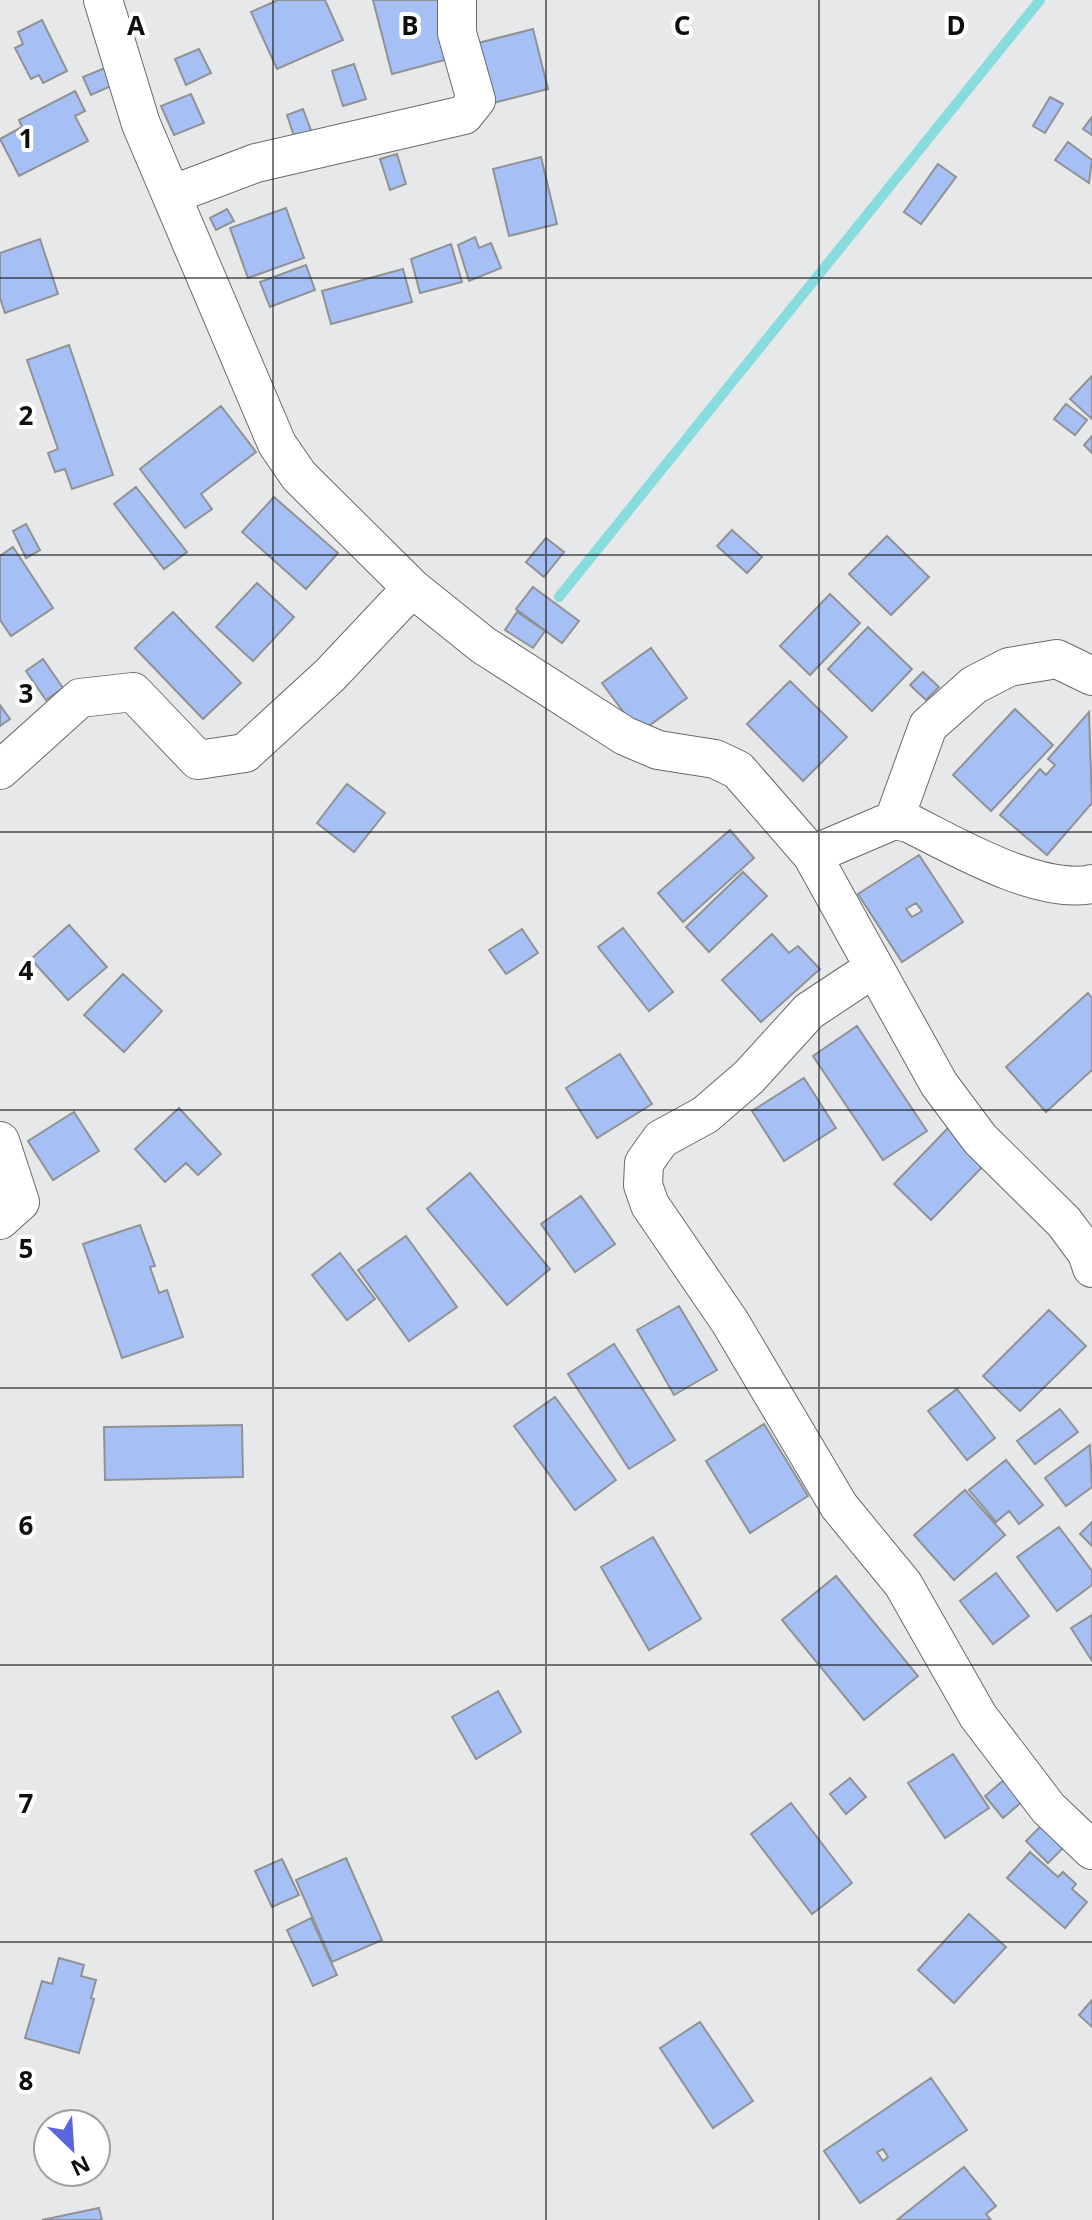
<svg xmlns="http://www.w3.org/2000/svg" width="1092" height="2220" font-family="'Noto Sans',sans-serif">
<rect width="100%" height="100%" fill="#e7e8ea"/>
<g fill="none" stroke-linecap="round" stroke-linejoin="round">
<path stroke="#89dcdd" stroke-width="10" d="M559,597l481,-597"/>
</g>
<path fill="#a6bff5" stroke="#919294" stroke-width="2" fill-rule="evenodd" d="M278,0h47l18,40 -66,29 -26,-57z
M373,0h67l16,57 -64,17z
M42,20l25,51 -24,12 -4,-8 -8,4 -16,-31 8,-4 -5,-12z
M533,29l15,60 -59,15 -15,-60z
M199,49l12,24 -25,12 -11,-26z
M354,64l12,35 -23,7 -11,-35z
M105,68l8,17 -22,10 -8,-18z
M75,91l10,20 -10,5 13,25 -69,35 -19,-37 22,-12 -3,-7z
M191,94l13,29 -30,12 -13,-29z
M1050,97l13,7 -18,29 -12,-7z
M303,109l9,24 -17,6 -8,-24z
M1092,117v18l-9,-6z
M1068,142l24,18 -3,23 -34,-23z
M397,154l9,30 -16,6 -10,-31z
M541,157l16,67 -48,12 -16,-67z
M938,164l18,13 -35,47 -17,-12z
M286,208l18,50 -56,20 -18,-50z
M227,209l7,12 -18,9 -6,-12z
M475,237l4,11 12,-5 10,25 -32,13 -11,-36z
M40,239l18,55 -53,19 -5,-15v-45z
M451,244l11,38 -42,11 -9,-34z
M306,265l9,25 -45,17 -10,-25z
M403,269l9,33 -81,22 -9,-33z
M69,345l44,130 -41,14 -7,-20 -10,3 -7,-19 10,-4 -31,-89z
M1092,376v43l-22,-20z
M1066,404l21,16 -12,15 -21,-16z
M221,406l35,46 -55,42 11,15 -27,19 -45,-59z
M1092,436v17l-8,-8z
M136,487l51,65 -23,17 -50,-65z
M274,497l64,56 -32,36 -64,-57z
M26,524l14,26 -14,8 -13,-27z
M732,530l30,27 -15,16 -30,-27z
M887,536l42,41 -38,38 -42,-41z
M546,538l18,14 -20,25 -18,-15z
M13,547l40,61 -42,28 -11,-16v-64z
M257,583l37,34 -41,44 -37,-34z
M533,587l46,34 -17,22 -46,-34z
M830,594l30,29 -50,52 -30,-29z
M173,612l68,71 -38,36 -68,-71z
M517,612l28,19 -12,17 -28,-18z
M868,627l44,42 -40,42 -44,-42z
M651,648l36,50 -48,35 -37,-50z
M43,659l20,29 -17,12 -20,-29z
M923,672l16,15 -13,13 -16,-15z
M790,681l57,56 -44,44 -56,-57z
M0,705l10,14 -10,7z
M1015,709l38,36 -62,66 -38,-36z
M1089,712l3,91 -45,52 -47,-40 40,-46 6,6 9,-10 -7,-6z
M347,784l38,29 -31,39 -37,-29z
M730,830l24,28 -71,64 -25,-29z
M919,855l44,67 -61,40 -44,-68zM916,903l6,8 -10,6 -6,-8z
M743,872l24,24 -58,56 -23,-25z
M69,925l38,42 -39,33 -37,-41z
M623,928l50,64 -24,19 -51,-64z
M522,929l16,24 -32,21 -17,-24z
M772,934l17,19 9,-7 22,23 -59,53 -39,-42z
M123,974l39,37 -38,41 -40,-37z
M1088,993l4,5v72l-46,42 -40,-45z
M857,1026l70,105 -44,29 -70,-104z
M620,1054l32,50 -55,34 -31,-50z
M804,1078l32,50 -52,33 -32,-50z
M179,1108l42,46 -23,21 -12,-12 -21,19 -30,-33z
M74,1112l25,39 -46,29 -25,-39z
M950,1126l38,35 -57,59 -37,-36z
M470,1173l80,96 -43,36 -80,-96z
M581,1196l34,48 -40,28 -34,-48z
M140,1225l15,41 -5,1 9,26 8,-3 16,47 -61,21 -39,-114z
M406,1236l51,71 -48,34 -51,-71z
M340,1253l35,46 -28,21 -35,-45z
M679,1306l38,64 -43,25 -37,-65z
M1049,1310l37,36 -66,65 -37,-35z
M614,1344l61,96 -46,29 -61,-95z
M957,1389l38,49 -28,22 -39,-49z
M555,1397l61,83 -41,30 -61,-84z
M1060,1409l18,23 -43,32 -18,-23z
M764,1424l44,72 -58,37 -44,-72z
M242,1425l1,52 -138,3 -1,-53z
M1090,1445l2,42 -26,19 -21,-28z
M1006,1460l37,45 -24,19 -10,-13 -13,11 -27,-32z
M965,1490l40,45 -51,45 -40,-45z
M1092,1522v24l-12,-12z
M1059,1527l33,44v14l-35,26 -40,-54z
M653,1537l48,82 -52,31 -48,-83z
M996,1573l33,43 -36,28 -33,-43z
M836,1576l82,100 -54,44 -82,-100z
M1092,1615v46l-21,-33z
M498,1691l23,41 -45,27 -24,-42z
M953,1754l36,54 -44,30 -37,-55z
M850,1778l16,19 -20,17 -16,-20z
M1006,1778l18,22 -21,18 -18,-22z
M791,1803l61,80 -40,31 -61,-80z
M1043,1824l22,22 -17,17 -22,-22z
M1030,1852l28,25 5,-5 13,12 -4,5 15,13 -22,26 -58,-50z
M346,1858l36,82 -50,22 -36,-82z
M282,1859l17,36 -27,12 -17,-36z
M969,1914l37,33 -52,56 -36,-33z
M311,1918l26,57 -24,11 -26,-56z
M59,1958l25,7 -3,11 15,4 -5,18 3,1 -15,54 -54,-15 17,-57 10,3z
M1092,2000v27l-13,-12z
M700,2022l53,79 -40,27 -53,-80z
M931,2078l36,52 -107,73 -36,-52zM883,2149l5,8 -5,4 -6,-9z
M964,2167l32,39 -10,8 5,6h-94z
M99,2208l3,12h-60z"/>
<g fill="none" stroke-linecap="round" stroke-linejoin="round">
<g stroke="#696a6c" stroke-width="40">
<path id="minor" d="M103,0l38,124 136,320 22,32 113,112 71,57 142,91 33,14 57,9 23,11 74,85 127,229 41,55 84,83 23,31 5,15
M171,195l85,-32 208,-48 12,-15 -19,-67v-33
M0,770l80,-72 53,-6 65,68 47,-7 85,-78 82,-87
M894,820l34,-94 46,-41 35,-18 48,-8 35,17
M812,855l82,-35 15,3c48,24 130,72 183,61
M874,968l-65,43 -60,66 -44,38 -44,24 -17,24 -1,22 7,20 80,117 109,184 64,78 75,132 70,92 44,42
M0,1141l20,61 -20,18"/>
</g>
<use href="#minor" stroke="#fff" stroke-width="38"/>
</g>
<path fill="none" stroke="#0f0f10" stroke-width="2" stroke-opacity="0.55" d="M273,0v2220M546,0v2220M819,0v2220M0,278h1092M0,555h1092M0,832h1092M0,1110h1092M0,1388h1092M0,1665h1092M0,1942h1092"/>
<g font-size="26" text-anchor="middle" font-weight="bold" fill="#0f0f10" stroke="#fff" stroke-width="8" stroke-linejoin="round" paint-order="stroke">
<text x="136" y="35">A</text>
<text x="410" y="35">B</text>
<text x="682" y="35">C</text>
<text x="956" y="35">D</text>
<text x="26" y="148">1</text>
<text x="26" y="425">2</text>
<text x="26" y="703">3</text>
<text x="26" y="980">4</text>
<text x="26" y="1258">5</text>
<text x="26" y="1535">6</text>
<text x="26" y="1813">7</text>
<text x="26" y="2090">8</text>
</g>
<g transform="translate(72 2148) rotate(155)"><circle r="38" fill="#ffffff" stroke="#9f9f9f" stroke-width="2"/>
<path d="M0-6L14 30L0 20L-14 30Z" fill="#5b66dd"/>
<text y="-12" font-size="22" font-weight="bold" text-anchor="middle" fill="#0f0f10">N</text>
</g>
</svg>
